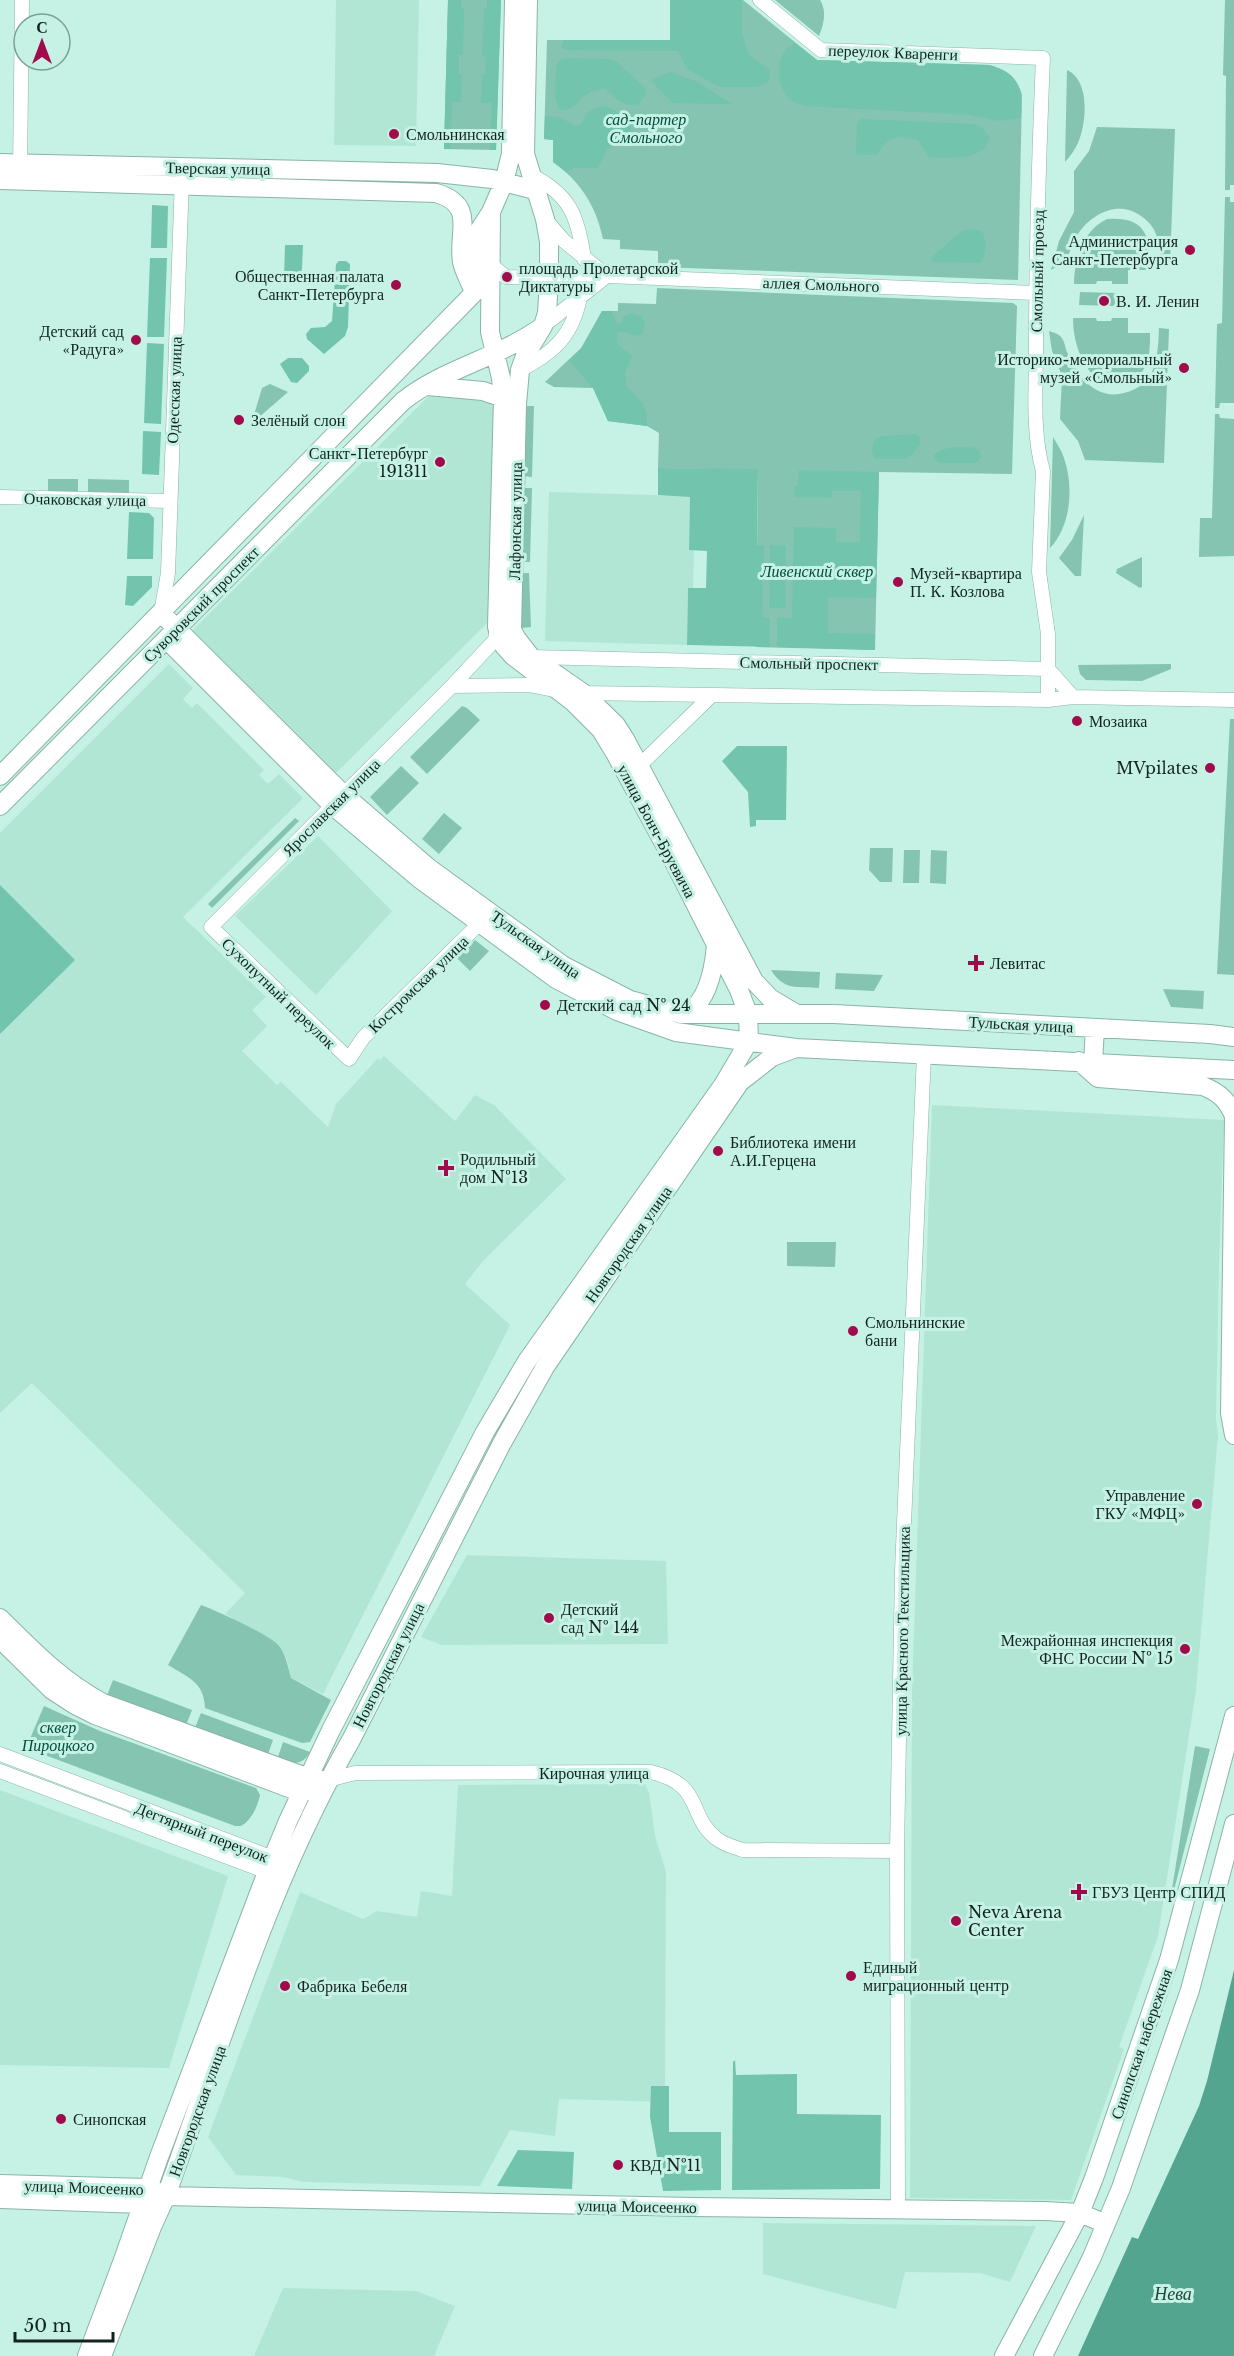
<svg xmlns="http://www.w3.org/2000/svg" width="1234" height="2356" font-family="'Libre Baskerville',serif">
<rect width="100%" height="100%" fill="#c5f2e4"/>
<path fill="#b1e6d5" d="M336,0h83l-3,146 -82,-1z
M435,393l47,6 8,4 5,8 -6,210 -154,153 -144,-142 238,-236z
M549,492l141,4 -1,53 5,1 -1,38h-5l-1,57 -142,-4z
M169,664l24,24 -10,11 9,9 5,-5 67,67 -5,5 9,9 11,-10 24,24 -120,119 83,80 -14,13 15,16 -25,25 35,34 4,-3 47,45 8,-23 42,-46 2,2 4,-4 71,65 20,-26 19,10 72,74 -83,82 -18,23 45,41 -187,369 -32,-16 -4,-18 -8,-15 -54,-31 20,-21 -213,-210 -32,30v-580z
M318,836l74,75 -76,84 -81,-79z
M932,1105l292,15 -5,144 -3,156 2,15 -22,255 -38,246 -39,111 5,2 -53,151 -161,-2 2,-507z
M467,1555l199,6 2,83 -226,1 -21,-8z
M645,1784l4,9 6,43 11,36 -1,230 -106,-3 -4,37 -45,-6 -30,56 -177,-4 -20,-5 -47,-2 -28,-38 92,-245 63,27 14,-8 40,6 4,-26 31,5 6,-111z
M0,1790l228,86 -59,192 -169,-3z
M763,2223l273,3 -26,56 -30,-9 -75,-1 -9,37 -133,-35z
M283,2288l133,3 39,15 -21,50h-180z"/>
<path fill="#84c4b1" d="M448,0h53l-5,150 -52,-1z
M670,0h73l74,60 172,5c16,4 29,13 33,30l-4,185 -360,-13v-16l-38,-2v-9l-17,-1c-7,-33 -22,-57 -50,-77v-22l-9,-1 3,-99h123z
M775,0h45c7,11 4,24 -1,36z
M1225,0h9v185h-4v5h-5l1,-114 -3,-1z
M1067,70c23,10 20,52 11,73 -3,7 -8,13 -13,19z
M1097,127l78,2 -5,137 -10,-1c0,-20 -1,-37 -19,-49 -22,-16 -49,-3 -63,18 -6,9 -8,22 -15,29 -4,3 -9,5 -12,7l8,-29 15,-29v-41l15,-20z
M1225,197h5v5h4v201h-14l-1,5h-4l2,-84 5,-1z
M1107,219c39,-3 43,17 44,51h-23v14h-16v-3h-15l-1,3h-22c0,-24 9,-54 33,-65z
M657,288l356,15 4,3 -5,168 -133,-2 -4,178 -119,-3 2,-177 -100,-2 1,-35 -12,-7 -39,-5 -15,-33 -39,-1 -9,-5 36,-34 21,-37h16v-8l38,1z
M1080,292l36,1v13l-37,-1z
M1073,318h23l1,3h14l1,-3h16v15h22c0,20 0,37 -19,49 -10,2 -25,4 -33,-3 -18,-14 -25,-40 -25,-61z
M1159,328l10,1 -5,134 -79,-3 -7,-19 -18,-22 2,-43 -10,-25 -3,-20c3,1 10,3 12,6 4,4 4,12 7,17 13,29 34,51 67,35 23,-11 23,-39 24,-61z
M270,384l18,8 -31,27 -3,-4 8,-27z
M525,406h9l-2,71 -9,-1z
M1215,414h4l1,4 14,1v137l-35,1 1,-39h12z
M1053,437c4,7 9,14 11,21 10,29 7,68 -14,90z
M48,479h30v14h-30z
M88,479l41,1v13h-41z
M522,488h10l-2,74h-10z
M1084,515l-3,61h-6l-16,-18 13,-18z
M1142,557v30l-2,1 -24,-15 1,-4z
M520,573h9l2,54 -10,1 -2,-15z
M1171,664v5l-29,12 -56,-1 -6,-6 -2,-9z
M462,706l5,2 13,12 -53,54 -17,-17z
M1230,719h4v256l-17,-1z
M401,766l18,17 -32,32 -17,-18z
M444,813l18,15 -23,26 -17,-15z
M295,818l4,3 -87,87 -4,-4z
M870,848h23l-1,34h-12l-11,-12z
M904,850h16l-1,33h-16z
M931,850l16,1 -1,33 -16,-1z
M475,940l14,11 -19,20 -13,-13z
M771,970l49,2 -1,16c-22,-2 -35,3 -48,-18z
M836,973l47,2 -9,16 -39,-2z
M1163,989l41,2 -1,18 -32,-2z
M787,1242h49l-1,25 -48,-1z
M201,1605c16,6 70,30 79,42 6,9 8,20 11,31l40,22 -21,42 -8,1 -97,-35c-1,-26 -16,-30 -37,-43z
M113,1680l79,30 -7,18 -79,-30z
M44,1706l56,25 156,57 4,7c-2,11 -9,26 -19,31h-6l-209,-78z
M201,1713l72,27 -6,17 -73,-27z
M283,1742l27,10c-8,15 -18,11 -33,8z
M1195,1746l15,3 -36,141 -2,-1z"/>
<path fill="#72c4ad" d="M448,0h13v8h3l-1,47h-4v19h3l-1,28h-9l-2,47h-6z
M487,0h14l-5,150h-6l2,-47h-11l1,-28 3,-1 1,-18 -4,-1 2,-46 3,-1z
M670,0h72v34l7,21 21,15 -1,11 -11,6h-39l-32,-18 -9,-18 -112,-1 -5,-3 3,-7h106z
M795,43l22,17 172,5c31,8 33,23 32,53l-23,3 -27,-6 -166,-9c-6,-2 -13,-4 -17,-9 -14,-15 -12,-46 7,-54z
M563,58l47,1 6,2 30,28v5l-8,11c-16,2 -21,-7 -33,-16 -27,0 -24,22 -45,21 -8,-13 -4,-33 -3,-47z
M670,72l28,10 34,22 -59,-1 -21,-21 1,-3z
M604,106c15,6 32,14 26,34l-23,9 -9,19h-25l-7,4 -13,-10v-22l-9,-1 1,-23 14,1 17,9 6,-3c4,-11 10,-15 22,-17z
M861,119l111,5 10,3 8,11c-7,24 -40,19 -60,20l-12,-18c-23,-5 -28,-5 -42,15h-17l-3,-2 1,-31z
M152,205l16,1 -1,42h-16z
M972,229l10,2c5,9 4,24 -1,32l-48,-1 -2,-2 3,-5 28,-24z
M285,245h18l-1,24 -4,10h-14z
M150,258h17l-3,79h-17z
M339,261h7l4,3 -2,63 -3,9 -21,18 -17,-15 -1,-5 5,-6 14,-1 7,-6 4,-57z
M602,311h9l6,13 4,-1 3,-7 7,-3 11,3 3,10 -3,8 -6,2 -17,-5c-8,16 5,16 13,25l-7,17 2,14 16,17 4,11v11l-39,-5 -15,-33 -24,-27 13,-13z
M147,343l17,1 -3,80 -17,-1z
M288,358h14l7,8v5l-12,12 -6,-1 -11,-18z
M143,431l18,1 -2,43 -17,-1z
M916,434l4,3v8l-13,14h-31c-6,-7 -4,-13 -1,-20l7,-3z
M954,447h18l7,3 2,8 -6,5h-36l-5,-5v-3l7,-5z
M658,468l100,1 -1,76h7l-2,72 8,1v29l-83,-2 1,-57h18l1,-37 -18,-1 1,-53 -32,-2z
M799,470l80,2 -3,126 -48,-1v36l47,1v16l-98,-3v-29h15l2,-91 42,1v14h24l1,-51h-29v7l-38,-1 1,-11 3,-1z
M129,512l20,1 5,5 -1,41h-26z
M770,545l16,1 -1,62h-16z
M127,576h25v11l-19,19 -8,-1z
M737,746h50l-1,74h-30v6l-6,1 -2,-35 -26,-31z
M0,885l75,75 -75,74z
M735,2060l1,15 61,-1v40l84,1 -1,74 -148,1 1,-128z
M651,2086h18v46h52v58l-58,1 -13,-74z
M518,2150l56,2 -2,37 -75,-3z"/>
<path fill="#54a590" d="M1234,1970v386h-156l54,-119 6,2 61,-133 8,-25z"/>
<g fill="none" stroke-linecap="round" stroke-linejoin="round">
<g stroke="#8ab4a7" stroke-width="15">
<path id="street" d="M760,0l61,50 222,8c-4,96 -7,193 -7,289 0,40 -4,85 7,124l-4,101 9,62v66
M20,172l2,-172
M529,174c41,20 49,42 55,85
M545,219l19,22 43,35
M490,264l16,13 84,3 17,-4 428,17
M543,326l60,-47
M520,370c34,-17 53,-35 60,-73
M0,497l170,4
M161,613l7,-40 14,-395
M497,627l-2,13 -43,46 77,-1 25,5
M531,657l517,12 25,28
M452,686l-241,241 138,132 14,-21 123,-121
M580,693l468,7 25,-3 161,3
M640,765l72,-70
M0,1754l273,104 6,7
M0,1771l267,101 7,-1
M328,1780l27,-7 296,-1c54,13 35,43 66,67 8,6 17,8 26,11l154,1
M898,2209l-1,-358 5,-280 22,-517"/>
</g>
<g stroke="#8ab4a7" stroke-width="20">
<path id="secondary" d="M528,0l-3,154 20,65 4,23v38l-2,33 -4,13 -18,30 -5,14 -3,34 -5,226 5,9 14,18 52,36 33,32 9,14 129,242 16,17 25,15
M0,163l437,10 55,6 43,11
M0,180l436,13c41,12 21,39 26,69 2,10 9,21 12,31
M491,212l-1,120 11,46 2,20 -6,229 7,19 9,10 59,45 29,29 14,23 58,107 66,130 9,24 1,27
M474,283l2,-39 4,-15 11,-17 13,-30 7,-28 3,-154
M428,386l55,5 20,7
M161,613l182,181 86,74 135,98 66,34 51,14h153l376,20 24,3
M166,639l166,166 89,75 135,99 61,32 59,21 120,16 438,22
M0,776l474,-483
M0,806l403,-405c40,-32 92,-42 136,-72
M687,1013c21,-12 27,-45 29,-68
M1079,1061l19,17 105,8c17,7 24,14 31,30
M1093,1062l2,-34
M1234,1115l-4,298 4,22
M0,1618c32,32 62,63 103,85l206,75 10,1
M0,1639l52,51 23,15 20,10 207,78 10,-6
M0,2184l148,4 8,3
M0,2199l142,5 24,-8 527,11 352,4 35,2 26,11
M87,2356l36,-96 36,-103 108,-285 21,-51 43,-91 154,-298 42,-71 196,-276 26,-44
M102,2356l50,-129 14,-31c56,-154 103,-314 185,-456l151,-297 43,-76 195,-285 32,-25 24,-9
M1004,2356l76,-143 14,-35 75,-218 65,-244
M1043,2356l49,-99 29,-69 69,-198 44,-166"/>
</g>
<use href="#street" stroke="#fff" stroke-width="14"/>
<use href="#secondary" stroke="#fff" stroke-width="18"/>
</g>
<g fill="#a20b4b" stroke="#c5f2e4" stroke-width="2">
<circle cx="394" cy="134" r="6"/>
<circle cx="1190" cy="250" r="6"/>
<circle cx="507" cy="277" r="6"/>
<circle cx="396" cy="285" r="6"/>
<circle cx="1104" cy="301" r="6"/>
<circle cx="136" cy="340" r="6"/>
<circle cx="1184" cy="368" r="6"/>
<circle cx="239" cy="420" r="6"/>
<circle cx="440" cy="462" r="6"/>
<circle cx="898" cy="582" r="6"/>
<circle cx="1077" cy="721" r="6"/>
<circle cx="1210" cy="768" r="6"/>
<path d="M973 954h6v6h6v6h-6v6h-6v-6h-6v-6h6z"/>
<circle cx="545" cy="1005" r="6"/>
<circle cx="718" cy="1151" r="6"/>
<path d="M443 1159h6v6h6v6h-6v6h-6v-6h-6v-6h6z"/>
<circle cx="853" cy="1331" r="6"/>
<circle cx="1197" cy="1504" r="6"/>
<circle cx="549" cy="1618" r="6"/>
<circle cx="1185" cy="1649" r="6"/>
<path d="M1076 1883h6v6h6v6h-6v6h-6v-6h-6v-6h6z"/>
<circle cx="956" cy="1921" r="6"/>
<circle cx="851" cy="1976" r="6"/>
<circle cx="285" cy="1986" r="6"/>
<circle cx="61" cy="2119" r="6"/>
<circle cx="618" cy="2165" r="6"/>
</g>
<g text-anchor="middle" stroke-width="6" stroke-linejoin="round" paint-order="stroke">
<g font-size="16" fill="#13241f" stroke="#c5f2e4">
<text transform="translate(893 52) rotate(2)" y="6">переулок Кваренги</text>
<text transform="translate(218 168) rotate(1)" y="6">Тверская улица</text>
<text transform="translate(1037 271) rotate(-89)" y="6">Смольный проезд</text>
<text transform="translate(821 284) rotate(2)" y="6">аллея Смольного</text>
<text transform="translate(174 390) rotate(-88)" y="6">Одесская улица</text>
<text transform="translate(85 499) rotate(1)" y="6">Очаковская улица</text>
<text transform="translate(515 521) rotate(-89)" y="6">Лафонская улица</text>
<text transform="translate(201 604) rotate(-45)" y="6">Суворовский проспект</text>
<text transform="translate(809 663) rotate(1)" y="6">Смольный проспект</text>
<text transform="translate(331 807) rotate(-45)" y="6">Ярославская улица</text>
<text transform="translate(657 831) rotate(62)" y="6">улица Бонч-Бруевича</text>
<text transform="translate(536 944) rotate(35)" y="6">Тульская улица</text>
<text transform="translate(418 984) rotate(-44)" y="6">Костромская улица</text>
<text transform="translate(279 993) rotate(44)" y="6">Сухопутный переулок</text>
<text transform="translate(1021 1024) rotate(3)" y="6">Тульская улица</text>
<text transform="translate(628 1244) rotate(-55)" y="6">Новгородская улица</text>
<text transform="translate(902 1631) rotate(-89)" y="6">улица Красного Текстильщика</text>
<text transform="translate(388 1665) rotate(-63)" y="6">Новгородская улица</text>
<text x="594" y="1779">Кирочная улица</text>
<text transform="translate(202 1832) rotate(21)" y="6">Дегтярный переулок</text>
<text transform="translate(1141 2044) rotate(-71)" y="6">Синопская набережная</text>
<text transform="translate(197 2111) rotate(-70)" y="6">Новгородская улица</text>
<text transform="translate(84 2187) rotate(2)" y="6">улица Моисеенко</text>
<text transform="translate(637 2206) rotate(1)" y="6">улица Моисеенко</text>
</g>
<g font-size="16" font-style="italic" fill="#014c3d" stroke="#c5f2e4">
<text x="646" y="125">сад-партер<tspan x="646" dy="18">Смольного</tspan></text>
<text x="817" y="577">Ливенский сквер</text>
<text x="58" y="1733">сквер<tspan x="58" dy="18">Пироцкого</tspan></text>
</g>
<g font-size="16" fill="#13241f" stroke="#c5f2e4" text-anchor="start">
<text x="406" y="140">Смольнинская</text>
<text x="1178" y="247" text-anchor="end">Администрация<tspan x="1178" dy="18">Санкт-Петербурга</tspan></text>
<text x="519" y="274">площадь Пролетарской<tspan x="519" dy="18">Диктатуры</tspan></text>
<text x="384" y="282" text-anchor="end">Общественная палата<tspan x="384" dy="18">Санкт-Петербурга</tspan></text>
<text x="1116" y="307">В. И. Ленин</text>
<text x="124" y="337" text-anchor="end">Детский сад<tspan x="124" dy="18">«Радуга»</tspan></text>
<text x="1172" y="365" text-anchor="end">Историко-мемориальный<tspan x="1172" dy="18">музей «Смольный»</tspan></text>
<text x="251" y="426">Зелёный слон</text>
<text x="428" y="459" text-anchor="end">Санкт-Петербург<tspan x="428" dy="18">191311</tspan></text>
<text x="910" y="579">Музей-квартира<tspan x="910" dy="18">П. К. Козлова</tspan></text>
<text x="1089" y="727">Мозаика</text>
<text x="1198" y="774" text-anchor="end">MVpilates</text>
<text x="990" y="969">Левитас</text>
<text x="557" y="1011">Детский сад № 24</text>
<text x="730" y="1148">Библиотека имени<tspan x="730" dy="18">А.И.Герцена</tspan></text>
<text x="460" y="1165">Родильный<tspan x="460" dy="18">дом №13</tspan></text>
<text x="865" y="1328">Смольнинские<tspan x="865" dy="18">бани</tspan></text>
<text x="1185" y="1501" text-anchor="end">Управление<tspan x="1185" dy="18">ГКУ «МФЦ»</tspan></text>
<text x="561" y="1615">Детский<tspan x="561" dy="18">сад № 144</tspan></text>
<text x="1173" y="1646" text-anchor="end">Межрайонная инспекция<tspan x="1173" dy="18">ФНС России № 15</tspan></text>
<text x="1092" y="1898">ГБУЗ Центр СПИД</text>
<text x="968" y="1918">Neva Arena<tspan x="968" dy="18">Center</tspan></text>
<text x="863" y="1973">Единый<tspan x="863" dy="18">миграционный центр</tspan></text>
<text x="297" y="1992">Фабрика Бебеля</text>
<text x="73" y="2125">Синопская</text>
<text x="630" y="2171">КВД №11</text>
</g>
<g font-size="18" font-style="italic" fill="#20453b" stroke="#c5f2e4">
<text x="1173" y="2300">Нева</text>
</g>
</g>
<g transform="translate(42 42)"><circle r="28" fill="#c5f2e4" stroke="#7ea095" stroke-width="1.5"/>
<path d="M0-4.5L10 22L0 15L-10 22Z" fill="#a20b4b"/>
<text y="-9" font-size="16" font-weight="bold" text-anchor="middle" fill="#13241f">С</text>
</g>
<path d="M15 2332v9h98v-9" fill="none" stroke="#13241f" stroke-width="3"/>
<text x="24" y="2332" font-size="18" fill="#13241f" stroke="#c5f2e4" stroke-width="4.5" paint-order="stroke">50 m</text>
</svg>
